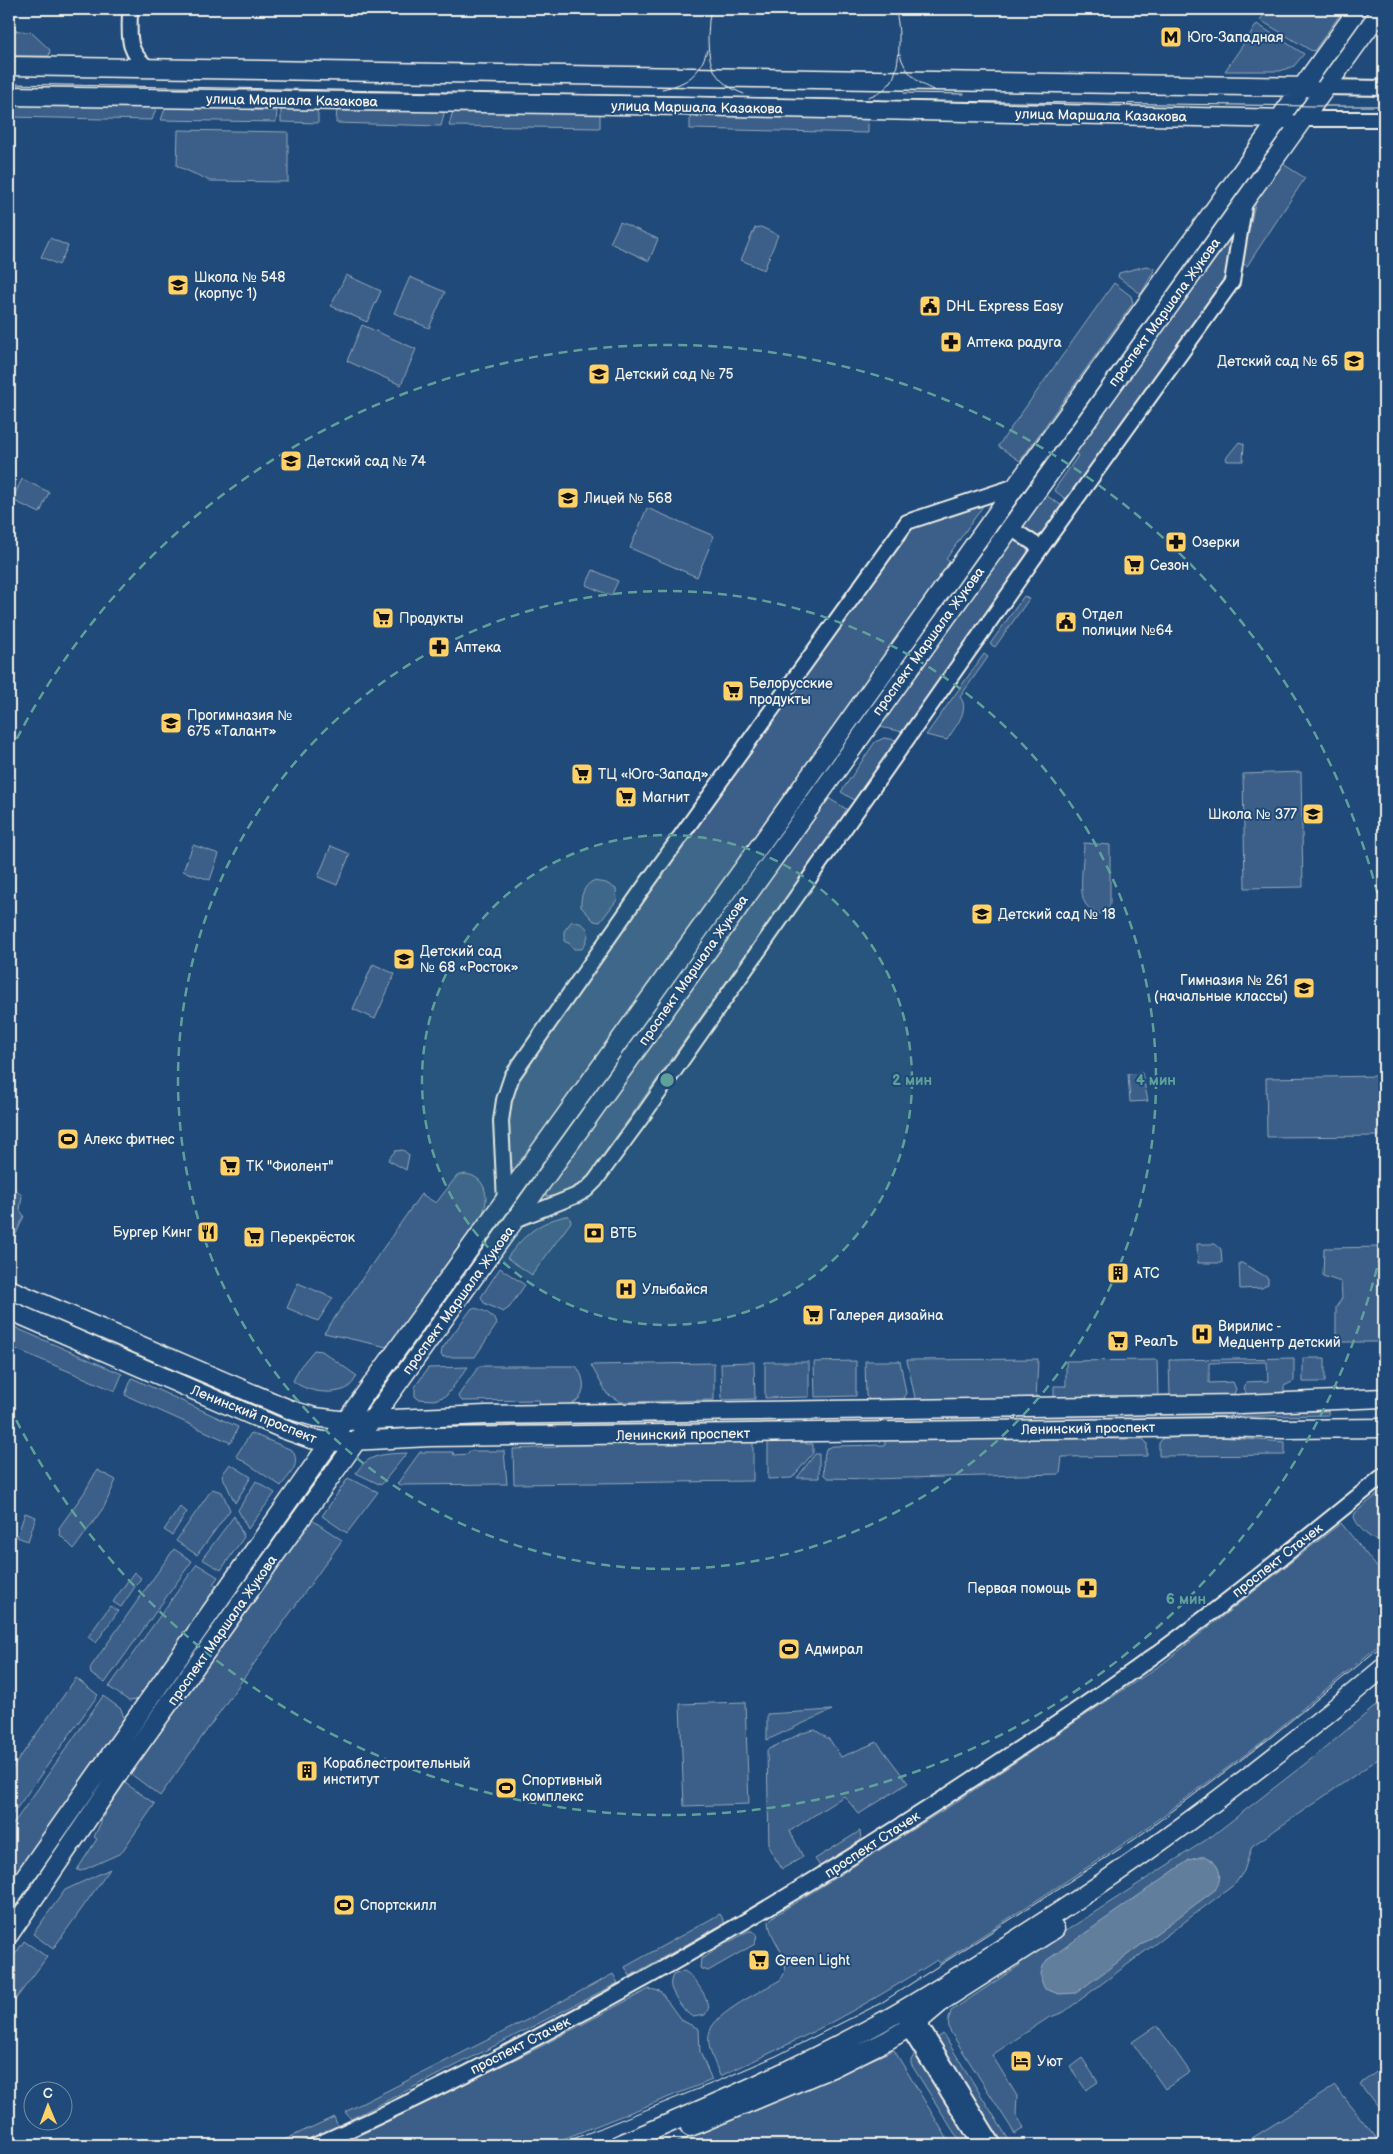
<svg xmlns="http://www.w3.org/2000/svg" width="1393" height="2154" font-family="'Balsamiq Sans',sans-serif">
<rect width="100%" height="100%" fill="#1f4a7a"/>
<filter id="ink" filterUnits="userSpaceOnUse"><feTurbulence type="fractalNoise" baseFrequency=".02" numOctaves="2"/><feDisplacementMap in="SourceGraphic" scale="10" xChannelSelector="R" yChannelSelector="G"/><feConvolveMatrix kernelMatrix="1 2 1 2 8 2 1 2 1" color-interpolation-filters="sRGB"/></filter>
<g filter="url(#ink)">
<path fill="#3a5f88" stroke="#97a8b8" d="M1268,9h76l-30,42 -4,-1 -50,-30z
M1257,24l47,30 -10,12 -14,5h-55z
M9,30l22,2 19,18 -1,6h-40z
M9,101l143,3 4,5 -4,11 -143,-3z
M170,104l81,2v4l26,1 -1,11 -115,-2 4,-11z
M281,107l34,1 3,6v9l-37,-1z
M337,107l105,2 2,5 -3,12 -105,-3z
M455,110l145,2v16l-151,-2 3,-12z
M690,114l175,3 3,6v10l-178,-4z
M178,130l110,2v50l-78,-1 -33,-15z
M1283,164l22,14 -58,88 -5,-3 12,-55 3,-9z
M620,222l38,17 -9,22 -39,-18z
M761,227l17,8 -14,35 -23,-10 14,-32z
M50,238l18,8 -9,19 -18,-8z
M1229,241h3l-5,33 -159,227 -14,-11 24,-34 -4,-4z
M1146,266l8,2v3l-13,23 -23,-17 1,-4z
M346,275l35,16 -14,31 -36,-16z
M410,277l35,15 -16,36 -35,-15z
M1114,283l17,13 2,7 -113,158 -22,-15z
M362,325l54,24 -15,36 -54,-24z
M1239,442l5,2 -1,17h-16l-1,-3z
M22,479l27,13 -9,21 -28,-13z
M1044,494l20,13 -22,30h-10l-9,-9 -1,-5z
M978,502l5,4 -37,53 4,3 -377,530 -54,73 -4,3 -5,-1 -2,-3 2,-61 7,-26 390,-544 8,-7z
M647,508l67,28 -17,41 -67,-29z
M1014,541l11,4 4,10 -126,177 -23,-5 131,-184z
M593,570l25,11 -7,15 -25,-11z
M1024,596l5,3 -34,48 -5,-3z
M984,654l4,3 -28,40c11,13 -6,31 -13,43l-21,-5z
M884,738l13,2 -41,61 -15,-9 34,-50z
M1301,772l2,115 -58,1 -2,-114z
M828,798l20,12 -259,365c-10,9 -29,27 -43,21v-3z
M1084,843l26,2v59l-3,8 -6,2c-6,-2 -13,-5 -16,-11 -7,-11 -1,-46 -1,-60z
M193,845l26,9 -9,26 -27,-9z
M331,846l19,8 -13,31 -19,-8z
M593,881l13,2 10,6 1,11 -17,22 -6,-1 -13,-14c-1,-10 3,-22 12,-26z
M572,921c18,3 20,13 10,28h-8l-4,-5 -6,-3v-10z
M373,964l22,10 -20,45 -22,-10z
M1142,1073l6,28 -18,1 -2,-28z
M1379,1076l1,60 -113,1 -1,-59z
M403,1150l6,5 -3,15 -18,-10 7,-9z
M465,1174c20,2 25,22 18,39l-96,134 -63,-14 97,-139 15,9 21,-27z
M9,1187l10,5 3,4 -2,14 4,6 -15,34z
M566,1216h3l2,6 -39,53 -25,-17c16,-22 31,-36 59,-42z
M1197,1244h18l6,5 1,14h-24z
M1384,1247v95h-48v-35l6,-9 -1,-16 -18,-6 1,-28z
M1239,1263h3l26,15v6l-6,4 -22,1z
M500,1268l25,17 -16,23 -6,4 -19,-9 -3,-6z
M298,1283l35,15 -15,23 -31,-13z
M472,1308c9,0 24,8 25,16l-22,33h-32l-2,-2 1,-6z
M9,1325l113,49 -7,17 -106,-45z
M314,1350l8,1 35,25c-3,5 -7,12 -14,14 -15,5 -38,1 -50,-9l7,-14z
M1294,1358v23l-10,5v6l-36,4 -4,-7 2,-7 22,-1 -1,-19 -58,1v20l24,-1 3,7 -3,7 -59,3 -4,-3 -1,-36z
M1303,1358h22v24h-22z
M1038,1359l-2,41 -118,1 -3,-3 -8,-38z
M1157,1360l1,36 -4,4h-100v-14h12v-25z
M856,1361v35l-41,1 -1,-35z
M865,1361h35l6,32 -2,6 -34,1 -4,-4z
M754,1362l1,37 -33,1 -1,-37z
M765,1362h44v35l-44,1z
M714,1363v37l-93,2 -14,-8 -16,-29z
M479,1366h97c10,12 12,34 -8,39 -8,3 -20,1 -28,1l-1,-6 -77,1 -4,-5z
M468,1367l-22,29 -12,4 -16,-1 -3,-3v-9l13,-19z
M132,1378l106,49 -7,16 -106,-48z
M1328,1411l1,4 -506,8v-5z
M813,1419v4l-386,7v-5z
M251,1433l41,17c10,14 -3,25 -11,36l-45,-30z
M1219,1437l66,5v13l-126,1v-13l4,-5z
M885,1439h258l4,4v13l-85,1 -2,17 -191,5 -41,-1 -4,-3 -1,-14 3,-12 7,-3 52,-1z
M806,1440v4h7v9l-21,25 -24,1v-38z
M753,1441v40l-239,3 -1,-35 44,-2v-4z
M469,1451h35l3,33 -108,1 -2,-1 23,-32h33l1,3 14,-1z
M407,1453l-26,32 -25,-12c12,-20 30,-19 51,-20z
M815,1454h4v24h-22z
M230,1464l21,13 -16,26 -13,-28z
M97,1470l19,10 -12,27 -30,42 -14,-14 -1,-7 25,-35z
M348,1478l30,14 -31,41 -25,-17z
M256,1481l19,12 -27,36 -10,-19z
M212,1489l10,3 8,18 -33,45 -21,-14z
M1384,1489v53c-12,0 -26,-14 -30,-25l1,-4z
M180,1507l7,5 -15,23 -8,-5z
M25,1513l11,4 -8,24 -11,-4z
M234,1516l10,21 -23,33 -19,-11z
M312,1520l30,20 -182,256 -29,-22z
M1341,1523l43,53v65l-119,99 -131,97 -194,126 -3,-3c-71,46 -140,82 -217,116 -5,-14 -15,-30 -10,-45 5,-18 53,-41 70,-51 17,-19 -11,-38 -11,-59l5,-5 176,-110 212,-142z
M174,1549l18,12 -87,122 -14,-9 -1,-6z
M197,1564l21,13 -5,7 5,3 -81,113 -8,1 -20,-14z
M134,1572l7,6 -20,29 -8,-5z
M110,1606l8,5 -22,32 -8,-6z
M76,1678l22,17 -89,124v-46z
M103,1696l18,13 3,9 -115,164v-52z
M1384,1699v56l-132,91 -8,25 -9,13 -171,128 -16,6 -56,37 25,41 -1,18 8,14 -9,6 -65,-103 -2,-9 3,-11 69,-46 -2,-3 194,-126 107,-83z
M745,1702l4,102 -65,2 -4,-102z
M832,1710l-65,30v-26z
M815,1730l15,10 11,17 36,-15 31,41 -49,31 -15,-18 -54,35 13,26 -21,12 -13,-21 -2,-98 35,-17z
M125,1783l30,21 -34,49 -40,18 -4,-1 20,-31 -3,-2 13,-28z
M860,1831l1,9 -41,26 -5,-7z
M110,1869l-57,80 -20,-15 32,-44z
M720,1914l5,9 -95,53 -5,-9z
M748,1931h5l4,3 -2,10 -47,27 -8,-3 1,-9z
M24,1941l23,16 -38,51v-44z
M684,1971c8,3 22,24 24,33 2,4 -1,7 -3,11l-12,2c-8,-4 -19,-20 -22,-30 -1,-4 0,-8 2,-12z
M613,1974l5,9 -267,136 -6,-7 178,-90z
M649,1989l11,2 21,29 18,9 1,23 12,28 -164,65h-209l197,-96z
M1157,2025l33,47 -25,17 -33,-47z
M943,2034l69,111h-11l-65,-106z
M894,2050l57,95h-280l202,-86z
M916,2052l58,93h-12l-51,-81v-4z
M1082,2058l16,24 -12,8 -16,-23z
M1379,2070l5,7v29l-4,4 -20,-26z
M1335,2086l47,59h-141z
M334,2117l3,7 -1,3 -42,18h-21z"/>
<path fill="#627e9d" stroke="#9cacbb" d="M1204,1856c16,7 20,20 11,34l-139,103 -17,1 -14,-5c-6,-10 -5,-20 2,-29l142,-100z"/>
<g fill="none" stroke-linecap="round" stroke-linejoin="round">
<g stroke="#f4f1e8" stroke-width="18">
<path id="minor" d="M130,9c0,26 -5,42 19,59
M1325,87l59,1
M1304,119h80
M1009,527l32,21
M505,1202l-4,-81 3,-21 8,-24 130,-186 265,-368 109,-36
M515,1220l60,-24 11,-6 9,-9 49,-67 397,-566 191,-266 13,-81
M911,2017l7,5 12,19 64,104
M906,2020l2,8 73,117
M316,2145c219,-98 427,-217 628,-347 76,-50 153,-100 226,-154 73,-54 144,-112 214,-169"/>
</g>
<g stroke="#f4f1e8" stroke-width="21">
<path id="major" d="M9,66l1301,21
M9,96l676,10 601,13
M9,1289l282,121 24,7 32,4 139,-6 754,-11 144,-6
M9,1310l274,119 28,10 20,3 99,-5 790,-10 64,2 100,-1
M9,1899l310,-441 470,-653 227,-319 342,-477
M9,1935l111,-163 218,-305 1044,-1458
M690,2127l142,-59 56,-28 30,-18 26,-22 111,-71
M618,2145c88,-37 176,-75 260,-121 51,-28 99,-60 148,-91 126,-80 244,-170 358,-266"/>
</g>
<use href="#minor" stroke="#1f4a7a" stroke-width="14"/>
<use href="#major" stroke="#1f4a7a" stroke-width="18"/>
<path stroke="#f4f1e8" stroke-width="1" d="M712,9c-4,8 -3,18 -4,27 0,30 7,47 36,58
M900,54c4,17 19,32 37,37
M9,84l929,17 375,5h71
M662,89c25,-5 38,-14 45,-39
M904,93l60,1
M868,97c9,-3 17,-7 23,-15 10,-15 10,-56 4,-73
M558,2145l160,-64 58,-25 105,-53 254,-164 131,-98 118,-97"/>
</g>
</g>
<circle cx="667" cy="1080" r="245" fill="#5fa199" fill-opacity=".12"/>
<g fill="none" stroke="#5fa199" stroke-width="2.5" stroke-dasharray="9 6">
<circle cx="667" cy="1080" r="245"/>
<circle cx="667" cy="1080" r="489"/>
<path d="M1384 1239A734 734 0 0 1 10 1408M10 752A734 734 0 0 1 1384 921"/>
</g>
<defs>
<g id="metro-square" transform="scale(1.125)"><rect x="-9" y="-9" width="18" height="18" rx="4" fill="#ffd166" stroke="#1f4a7a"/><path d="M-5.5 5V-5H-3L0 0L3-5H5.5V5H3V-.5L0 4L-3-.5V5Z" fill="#111"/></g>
<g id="school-square" transform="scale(1.125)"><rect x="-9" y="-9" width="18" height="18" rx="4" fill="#ffd166" stroke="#1f4a7a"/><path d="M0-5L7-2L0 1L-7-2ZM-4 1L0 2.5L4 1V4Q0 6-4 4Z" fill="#111"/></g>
<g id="civic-square" transform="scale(1.125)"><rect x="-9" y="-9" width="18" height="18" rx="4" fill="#ffd166" stroke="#1f4a7a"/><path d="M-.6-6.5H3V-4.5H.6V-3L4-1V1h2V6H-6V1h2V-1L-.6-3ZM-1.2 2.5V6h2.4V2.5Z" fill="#111"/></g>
<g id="pharmacy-square" transform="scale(1.125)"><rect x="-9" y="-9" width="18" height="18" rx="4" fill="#ffd166" stroke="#1f4a7a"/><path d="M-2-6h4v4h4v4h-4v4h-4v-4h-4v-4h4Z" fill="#111"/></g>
<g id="supermarket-square" transform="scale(1.125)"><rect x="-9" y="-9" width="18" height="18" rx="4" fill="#ffd166" stroke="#1f4a7a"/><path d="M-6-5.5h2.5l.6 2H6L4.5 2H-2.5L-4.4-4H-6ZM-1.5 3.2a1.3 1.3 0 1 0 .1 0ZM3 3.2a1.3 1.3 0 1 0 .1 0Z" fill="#111"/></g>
<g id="stadium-square" transform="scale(1.125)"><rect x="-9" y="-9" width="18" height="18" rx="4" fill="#ffd166" stroke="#1f4a7a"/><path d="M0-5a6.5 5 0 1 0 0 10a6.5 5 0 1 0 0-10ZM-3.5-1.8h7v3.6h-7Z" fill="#111"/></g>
<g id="restaurant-square" transform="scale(1.125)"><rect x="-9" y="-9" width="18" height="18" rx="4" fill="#ffd166" stroke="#1f4a7a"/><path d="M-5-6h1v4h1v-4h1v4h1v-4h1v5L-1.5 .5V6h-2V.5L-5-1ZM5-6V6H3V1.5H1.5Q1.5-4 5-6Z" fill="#111"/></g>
<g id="bank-square" transform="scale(1.125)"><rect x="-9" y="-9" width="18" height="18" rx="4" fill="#ffd166" stroke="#1f4a7a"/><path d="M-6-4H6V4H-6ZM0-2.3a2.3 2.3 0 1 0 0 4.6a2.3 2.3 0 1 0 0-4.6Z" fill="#111"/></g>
<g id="building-square" transform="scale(1.125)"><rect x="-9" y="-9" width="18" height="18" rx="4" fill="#ffd166" stroke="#1f4a7a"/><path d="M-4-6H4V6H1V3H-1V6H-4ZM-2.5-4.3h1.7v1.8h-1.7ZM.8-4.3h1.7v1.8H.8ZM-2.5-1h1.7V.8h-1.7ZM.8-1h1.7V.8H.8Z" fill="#111"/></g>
<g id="hospital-square" transform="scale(1.125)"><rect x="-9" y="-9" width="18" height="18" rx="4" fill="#ffd166" stroke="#1f4a7a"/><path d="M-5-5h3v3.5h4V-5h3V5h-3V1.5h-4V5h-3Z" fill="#111"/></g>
<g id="hotel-square" transform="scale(1.125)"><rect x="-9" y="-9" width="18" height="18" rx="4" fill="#ffd166" stroke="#1f4a7a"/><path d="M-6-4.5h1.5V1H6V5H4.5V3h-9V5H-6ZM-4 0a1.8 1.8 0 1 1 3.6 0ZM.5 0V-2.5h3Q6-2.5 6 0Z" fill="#111"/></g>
</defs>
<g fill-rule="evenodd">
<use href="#metro-square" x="1171" y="37"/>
<use href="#school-square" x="178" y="285"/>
<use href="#civic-square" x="930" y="306"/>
<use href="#pharmacy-square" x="951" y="342"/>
<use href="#school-square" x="1354" y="361"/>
<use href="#school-square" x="599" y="374"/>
<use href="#school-square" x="291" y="461"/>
<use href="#school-square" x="568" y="498"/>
<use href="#pharmacy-square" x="1176" y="542"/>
<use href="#supermarket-square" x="1134" y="565"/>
<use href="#supermarket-square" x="383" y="618"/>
<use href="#civic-square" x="1066" y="622"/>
<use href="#pharmacy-square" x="439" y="647"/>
<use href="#supermarket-square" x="733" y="691"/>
<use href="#school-square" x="171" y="723"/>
<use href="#supermarket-square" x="582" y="774"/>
<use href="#supermarket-square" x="626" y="797"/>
<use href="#school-square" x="1313" y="814"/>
<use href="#school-square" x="982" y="914"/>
<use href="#school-square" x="404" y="959"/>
<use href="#school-square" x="1304" y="988"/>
<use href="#stadium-square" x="68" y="1139"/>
<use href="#supermarket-square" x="230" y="1166"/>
<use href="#restaurant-square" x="208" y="1232"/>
<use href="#bank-square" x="594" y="1233"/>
<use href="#supermarket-square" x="254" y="1237"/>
<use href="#building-square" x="1118" y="1273"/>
<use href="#hospital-square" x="626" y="1289"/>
<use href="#supermarket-square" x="813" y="1315"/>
<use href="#hospital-square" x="1202" y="1334"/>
<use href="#supermarket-square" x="1118" y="1341"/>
<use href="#pharmacy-square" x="1087" y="1588"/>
<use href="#stadium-square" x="789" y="1649"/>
<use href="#building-square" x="307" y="1771"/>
<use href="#stadium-square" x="506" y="1788"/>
<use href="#stadium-square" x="344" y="1905"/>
<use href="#supermarket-square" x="759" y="1960"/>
<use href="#hotel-square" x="1021" y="2061"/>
</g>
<g text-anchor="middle" stroke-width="4" stroke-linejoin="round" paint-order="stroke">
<g font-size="14" fill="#f4f1e8" stroke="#1f4a7a" text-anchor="start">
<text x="1187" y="42">Юго-Западная</text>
<text x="194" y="282">Школа № 548<tspan x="194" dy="16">(корпус 1)</tspan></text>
<text x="946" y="311">DHL Express Easy</text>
<text x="967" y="347">Аптека радуга</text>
<text x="1338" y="366" text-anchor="end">Детский сад № 65</text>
<text x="615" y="379">Детский сад № 75</text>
<text x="307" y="466">Детский сад № 74</text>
<text x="584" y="503">Лицей № 568</text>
<text x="1192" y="547">Озерки</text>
<text x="1150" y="570">Сезон</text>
<text x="1082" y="619">Отдел<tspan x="1082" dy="16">полиции №64</tspan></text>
<text x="399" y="623">Продукты</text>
<text x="455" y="652">Аптека</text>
<text x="749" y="688">Белорусские<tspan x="749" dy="16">продукты</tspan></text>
<text x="187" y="720">Прогимназия №<tspan x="187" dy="16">675 «Талант»</tspan></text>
<text x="598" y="779">ТЦ «Юго-Запад»</text>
<text x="642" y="802">Магнит</text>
<text x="1297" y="819" text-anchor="end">Школа № 377</text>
<text x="998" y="919">Детский сад № 18</text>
<text x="420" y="956">Детский сад<tspan x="420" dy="16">№ 68 «Росток»</tspan></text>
<text x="1288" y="985" text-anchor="end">Гимназия № 261<tspan x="1288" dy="16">(начальные классы)</tspan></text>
<text x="84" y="1144">Алекс фитнес</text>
<text x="246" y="1171">ТК "Фиолент"</text>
<text x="192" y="1237" text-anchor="end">Бургер Кинг</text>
<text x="610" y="1238">ВТБ</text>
<text x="270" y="1242">Перекрёсток</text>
<text x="1134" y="1278">АТС</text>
<text x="642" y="1294">Улыбайся</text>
<text x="829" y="1320">Галерея дизайна</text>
<text x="1218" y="1331">Вирилис -<tspan x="1218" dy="16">Медцентр детский</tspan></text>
<text x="1134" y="1346">РеалЪ</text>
<text x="1071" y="1593" text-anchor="end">Первая помощь</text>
<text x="805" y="1654">Адмирал</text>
<text x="323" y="1768">Кораблестроительный<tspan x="323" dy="16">институт</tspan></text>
<text x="522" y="1785">Спортивный<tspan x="522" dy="16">комплекс</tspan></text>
<text x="360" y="1910">Спортскилл</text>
<text x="775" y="1965">Green Light</text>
<text x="1037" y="2066">Уют</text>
</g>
<g font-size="14" fill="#f4f1e8" stroke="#1f4a7a">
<text transform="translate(292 100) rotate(1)" y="5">улица Маршала Казакова</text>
<text transform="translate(697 107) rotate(1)" y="5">улица Маршала Казакова</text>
<text transform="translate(1101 115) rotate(1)" y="5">улица Маршала Казакова</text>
<text transform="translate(1164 312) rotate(-54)" y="5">проспект Маршала Жукова</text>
<text transform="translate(928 641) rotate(-54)" y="5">проспект Маршала Жукова</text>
<text transform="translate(693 970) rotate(-55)" y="5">проспект Маршала Жукова</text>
<text transform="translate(458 1300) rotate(-54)" y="5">проспект Маршала Жукова</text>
<text transform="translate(254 1414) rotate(22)" y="5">Ленинский проспект</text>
<text transform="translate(1088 1428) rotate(-1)" y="5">Ленинский проспект</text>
<text transform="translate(683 1434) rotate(-1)" y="5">Ленинский проспект</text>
<text transform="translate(1277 1560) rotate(-38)" y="5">проспект Стачек</text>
<text transform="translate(222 1630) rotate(-55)" y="5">проспект Маршала Жукова</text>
<text transform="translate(872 1844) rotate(-33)" y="5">проспект Стачек</text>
<text transform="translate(520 2045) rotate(-27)" y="5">проспект Стачек</text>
</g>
</g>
<circle cx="667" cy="1080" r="8" fill="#5fa199" stroke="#1f4a7a" stroke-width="2.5"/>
<g font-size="15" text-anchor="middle" font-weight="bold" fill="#5fa199" stroke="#1f4a7a" stroke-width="4" stroke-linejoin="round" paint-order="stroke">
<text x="912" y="1085">2 мин</text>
<text x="1156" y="1085">4 мин</text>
<text x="1186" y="1604">6 мин</text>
</g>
<rect width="1393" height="2154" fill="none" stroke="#1f4a7a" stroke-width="30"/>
<rect x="15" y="15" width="1363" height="2124" fill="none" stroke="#f4f1e8" stroke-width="2" filter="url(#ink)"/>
<g transform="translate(48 2106) rotate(359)"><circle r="24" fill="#1f4a7a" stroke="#748da6"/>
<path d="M0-4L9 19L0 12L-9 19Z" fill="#ffd166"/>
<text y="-8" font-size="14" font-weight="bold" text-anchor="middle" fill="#f4f1e8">С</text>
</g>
</svg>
